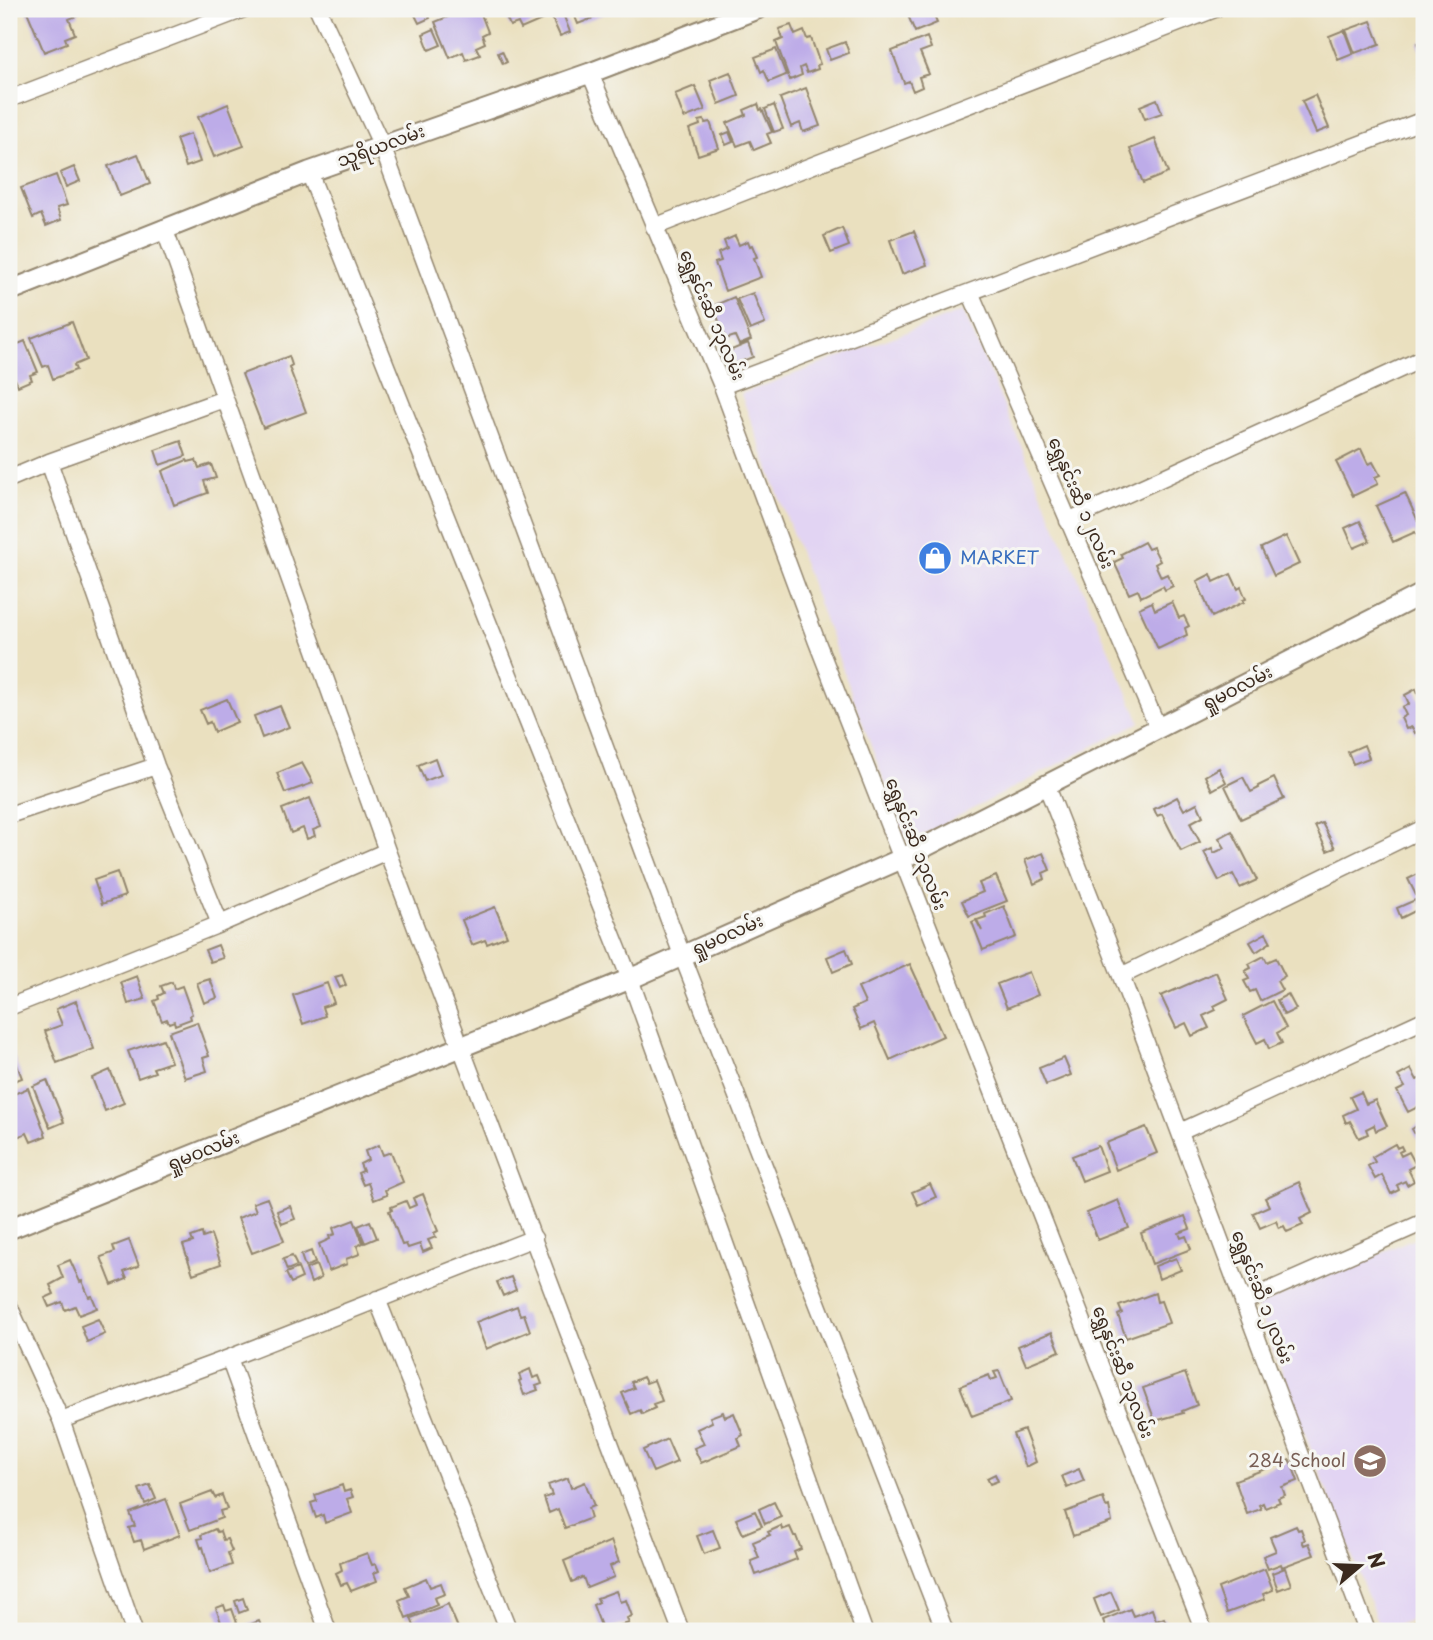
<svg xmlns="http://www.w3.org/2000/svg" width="1433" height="1640" font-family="'Playpen Sans','Noto Sans Myanmar',sans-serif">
<rect width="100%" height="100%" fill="#f6f6f2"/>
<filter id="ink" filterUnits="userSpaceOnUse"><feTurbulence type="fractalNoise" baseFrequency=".0143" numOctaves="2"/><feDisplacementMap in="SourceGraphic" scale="14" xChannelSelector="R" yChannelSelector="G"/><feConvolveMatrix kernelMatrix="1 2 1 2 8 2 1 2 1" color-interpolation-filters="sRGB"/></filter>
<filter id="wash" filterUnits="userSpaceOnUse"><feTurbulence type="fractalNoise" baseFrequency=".00686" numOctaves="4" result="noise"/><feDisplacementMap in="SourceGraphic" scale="28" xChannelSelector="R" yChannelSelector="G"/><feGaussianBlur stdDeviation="1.57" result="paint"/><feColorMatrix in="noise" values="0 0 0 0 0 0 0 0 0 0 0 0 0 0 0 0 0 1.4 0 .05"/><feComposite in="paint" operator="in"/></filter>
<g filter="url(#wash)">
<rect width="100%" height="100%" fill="#eae0bf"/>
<path fill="#e2d4f3" d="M963,311l177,411 -233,121 -166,-449z
M1424,1234v381l-43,16 -125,-324z"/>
<g id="blocks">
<path fill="#bdace8" d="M26,9h51l2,6 -10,4 6,15 -10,4 2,5 -23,9z
M429,9h26l-15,6 -1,-3 -7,3z
M467,9h12l9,23 -6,3 3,8 -9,4 4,8 -14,5 -3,-8 -13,6 -15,-36z
M503,9h45l-7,3 3,7 -23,10 -3,-6 -8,3z
M548,9h13l9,23 -10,4z
M572,9h44l-38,15z
M919,9h12l6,14 -22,9 -8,-19z
M427,10l3,8 -11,5 -4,-8z
M1371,21l9,23 -25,9 -9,-23z
M791,25l4,10 9,-4 3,8 4,-1 9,26 -3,1 1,4 -11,4 -3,-7 -4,2 2,7 -12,5 -14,-38 7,-3 -4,-10z
M434,29l7,16 -12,5 -6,-16z
M1344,30l9,24 -15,6 -9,-24z
M927,37l4,11 -11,4 9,22 -10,3 3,10 -9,4 -4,-10 -5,2 -12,-32z
M1424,40v18l-6,-15z
M845,42l4,11 -19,7 -4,-11z
M776,49l10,26 -17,7 -5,-12 -3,2 -6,-15z
M502,51l5,11 -4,2 -5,-11z
M730,72l9,24 -20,8 -9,-24z
M695,86l10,24 -21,8 -9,-24z
M806,88l14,38 -17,6 -3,-9 -9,4 -11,-29z
M1315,95l14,33 -13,5 -14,-32z
M1157,99l5,14 -17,6 -5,-13z
M228,104l16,42 -30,11 -16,-40z
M758,104l2,6 2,-1 10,23 -5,2 4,9 -17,7 -4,-9 -13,5 -10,-23 19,-8 -2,-5z
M774,105l9,24 -9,3 -9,-23z
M704,120l1,3 5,-1 9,26 -21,7 -9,-26 11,-4 -1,-4z
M729,132l4,10 -7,3 -4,-10z
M190,134l10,28 -14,5 -10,-28z
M1155,139l13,34 -25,10 -13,-34z
M138,154l12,30 -30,12 -12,-30z
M74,167l6,14 -14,6 -6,-14z
M56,175l11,30 -10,3 4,12 -15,6 -5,-12 -8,4 -12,-30z
M842,228l7,18 -18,7 -7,-17z
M914,231l13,34 -25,9 -12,-34z
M735,236l4,9 9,-4 2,5 2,-1 5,12 -3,1 7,19 -36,14 -10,-28 6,-2 -3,-8 9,-4 -3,-8z
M753,293l12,31 -15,6 -13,-31z
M734,297l17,43 -12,5 -4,-9 -9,3 -13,-33z
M72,322l14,38 -12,5 2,5 -23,9 -5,-14 -5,2 -12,-29z
M25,341l13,31 -8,3 2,5 -14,6 -9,-21v-17z
M748,343l5,14 -18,7 -6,-13z
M289,356l3,9 -3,2 17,45 -43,16 -21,-54z
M181,441l5,15 -26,9 -5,-15z
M1361,449l7,15 5,-2 7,13 -5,2 3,7 -25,12 -17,-34z
M187,460l1,2 8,-2 3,8 12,-4 5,14 -12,3 4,12 -34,12 -12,-34z
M1405,493l19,41 -6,3 -3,-5 -22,10 -17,-36z
M1360,521l10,20 -16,7 -9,-20z
M1286,536l13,28 -25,12 -13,-28z
M1144,542l4,7 5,-2 7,14 -5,3 6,13 6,-3 6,12 -8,4 -2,-4 -22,11 -3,-7 -9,4 -15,-32 9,-4 -2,-4z
M1211,574l3,8 17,-8 7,15 3,-2 5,12 -3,1 1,2 -32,15 -15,-36z
M1152,602l3,8 17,-8 7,16 5,-2 5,10 -4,2 2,7 -29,14 -19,-41z
M1416,689l4,10 4,-2v31l-9,5 -3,-6 -6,2 -5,-11 5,-3 -4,-8 7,-3 -4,-9z
M227,699l10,23 -23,10 -4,-10 -4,2 -6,-14z
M280,706l9,21 -27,11 -8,-22z
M1364,745l5,13 -16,6 -5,-12z
M435,758l6,17 -16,6 -7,-16z
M302,763l11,20 -28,10 -8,-20z
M1219,768l7,14 -14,8 -7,-14z
M1243,777l8,15 8,-4 -1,-2 16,-8 10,21 -43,20 -16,-33z
M1177,797l7,13 13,-7 6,13 -13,7 10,19 -19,9 -19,-37 -5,2 -3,-7z
M310,798l11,29 -8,3 2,6 -8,3 -4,-11 -12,5 -9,-24z
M1322,823l13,25 -8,3 -12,-25z
M1232,831l25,49 -17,8 -7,-14 -14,7 -15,-29 8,-4 2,5 11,-5 -6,-10z
M1043,853l7,17 -7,3 2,6 -11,5 -9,-24z
M117,872l8,24 -23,8 -8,-24z
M1418,874l3,6 3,-2v33l-16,-32z
M996,876l11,25 -38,15 -7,-15 21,-9 -4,-9z
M1415,900l4,9 -18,9 -4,-10z
M1004,906l12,31 -33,13 -11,-28 4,-2 6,11 -5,-11 9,-3 -1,-3z
M495,907l12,29 -20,8 -2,-4 -13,5 -10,-25z
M1266,933l5,9 -15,10 -6,-10z
M218,945l5,13 -13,4 -5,-12z
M846,949l6,15 -19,8 -6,-15z
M1264,956l3,6 9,-4 9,18 -8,5 5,9 -22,11 -5,-11 -5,2 -6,-11 5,-2 -4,-8 6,-3 -2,-4z
M910,964l33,72 -53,24 -16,-37 -13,6 -9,-20 13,-6 -7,-15z
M1029,972l9,23 -31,13 -10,-24z
M1216,972l12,27 -14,7 2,4 -13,6 6,12 -17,8 -6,-13 -10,5 -15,-32z
M342,975l4,10 -6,3 -5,-11z
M137,976l8,23 -17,5 -7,-22z
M210,979l7,19 -13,5 -7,-20z
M172,982l2,7 8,-3 10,28 -2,1 1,4 -16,6 -1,-4 -5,2 -2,-4 -5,2 -8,-20 5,-2 -1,-3 6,-3 -3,-7z
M327,983l7,20 -12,4 3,9 -22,8 -10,-29z
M1288,994l8,15 -12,6 -7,-15z
M76,1001l18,48 -37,14 -12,-32 17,-6 -6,-16z
M1272,1001l14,27 -9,5 5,10 -13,6 -4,-10 -8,4 -14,-27z
M197,1022l12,34 -6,2 4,13 -22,7 -16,-46z
M163,1039l8,23 -18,6 2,4 -17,6 -10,-27z
M9,1044l13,34 -13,5z
M1064,1058l7,17 -25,10 -7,-17z
M1411,1069l6,11 7,-3v27l-16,8 -11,-21 8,-4 -7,-11z
M110,1070l14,33 -19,8 -13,-33z
M47,1080l17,42 -14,6 -17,-42z
M28,1088l18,48 -15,6 -4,-9 -18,7v-44z
M1361,1092l5,12 9,-4 12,26 -11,5 -2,-6 -8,4 2,5 -9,4 -9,-17 -4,2 -3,-8 13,-6 -6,-12z
M1423,1122l1,23 -2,1 -10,-17z
M1146,1127l11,26 -41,17 -10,-27z
M1395,1144l2,4 4,-2 2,4 -4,2 2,4 8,-4 7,13 -8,4 6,12 -7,4 -2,-4 -8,4 2,5 -8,4 -9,-19 -7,4 -7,-13 7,-4 -3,-5z
M379,1145l4,10 8,-3 12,30 -18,8 2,5 -13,5 -6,-17 -5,2 -5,-12 5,-2 -3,-7 8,-4 -3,-9z
M1098,1146l9,25 -25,10 -10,-25z
M1299,1182l13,31 -12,6 3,6 -16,7 -3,-6 -5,2 -3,-7 -16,7 -7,-15 16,-7 -4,-8z
M930,1184l6,13 -18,8 -6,-13z
M423,1194l15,37 -4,2 2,4 -8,3 4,8 -9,4 -3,-8 -12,4 -2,-4 -4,1 -13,-34 3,-1 -1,-3 15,-6 3,7 7,-3 -3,-7z
M267,1198l17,43 -32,12 -14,-35 18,-7 -3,-8z
M1118,1200l11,28 -31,12 -11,-27z
M290,1206l5,13 -13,5 -5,-13z
M1185,1216l5,13 -11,4 2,5 5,-2 5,13 -39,15 -11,-31z
M354,1220l9,23 -6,3 3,8 -14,5 1,5 -18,7 -10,-27 11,-5 -1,-3 6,-2 -2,-6z
M370,1221l7,17 -12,5 -7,-17z
M202,1233l1,5 8,-3 10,29 -28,10 -10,-29 10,-3 -2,-5z
M129,1240l10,26 -15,6 3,7 -15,6 -11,-28 14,-5 -2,-6z
M311,1251l4,12 -10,4 -4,-12z
M292,1256l5,10 -10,4 -4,-11z
M1176,1258l5,12 -22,9 -4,-13z
M70,1260l10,22 2,-1 7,16 3,-1 5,12 -18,7 -4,-9 -10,4 -3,-8 -13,5 -4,-9 9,-4 -4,-9 13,-7 -5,-13z
M316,1265l5,13 -10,5 -5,-14z
M298,1268l4,10 -11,5 -5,-10z
M511,1277l5,13 -13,6 -6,-14z
M1155,1293l2,9 4,-1 8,22 -43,15 -8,-23 4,-2 -3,-7z
M517,1306l3,9 4,-1 6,17 -44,18 -10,-27z
M98,1319l7,15 -18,8 -6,-16z
M1052,1332l8,19 -34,14 -8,-19z
M530,1369l3,9 6,-2 3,8 -6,2 2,4 -14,5 -5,-14 2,-1 -2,-6z
M999,1371l12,30 -39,15 -12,-30 29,-11 2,5 6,-2 -3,-6z
M1185,1373l12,32 -15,6 1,2 -28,8 -12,-33z
M643,1377l3,6 8,-3 8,21 -9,3 2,4 -13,6 -2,-4 -9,4 -9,-21 12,-5 -3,-6z
M723,1412l2,5 9,-4 9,22 -5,3 3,8 -40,17 -7,-15 10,-4 -7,-15 15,-7 -2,-5z
M1024,1430l12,32 -10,5 -13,-33z
M667,1439l10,23 -24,10 -10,-22z
M1290,1460l8,21 -16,6 3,8 -7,3 2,4 -15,6 -2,-5 -4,2 2,4 -14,5 -12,-34z
M1079,1469l5,12 -17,7 -5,-12z
M995,1474l3,7 -8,3 -3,-6z
M568,1478l3,10 14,-6 9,24 -6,2 3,10 -26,10 -7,-19 -9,4 -5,-15 8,-3 -4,-10z
M150,1485l6,14 -11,5 -6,-15z
M342,1485l2,7 6,-2 3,7 -6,2 5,14 -27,10 -2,-8 -7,3 -5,-15 6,-2 -2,-6z
M212,1492l3,6 7,-3 5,14 -7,2 2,7 -32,12 -10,-26z
M1103,1498l3,9 3,-1 3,16 -39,14 -8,-24z
M166,1499l14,36 -36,14 -3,-9 -7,2 -5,-14 6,-2 -5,-13z
M774,1502l7,15 -16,7 -6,-15z
M755,1511l7,15 -19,8 -7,-15z
M781,1526l1,4 8,-3 4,9h2l5,13 -7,3 3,7 -41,16 -5,-14 8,-3 -6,-16 17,-7 -2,-3z
M1296,1526l2,4 3,-1 4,11 -3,1 2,4 5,-2 5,12 -32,12 -1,-3 -13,5 -5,-13 13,-5 -6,-14z
M215,1529l2,3 3,-1 3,9 4,-1 5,12 -4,2 4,12 -22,8 -7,-26 -2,1 -3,-9 4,-1 -1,-3z
M713,1530l7,18 -16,6 -7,-18z
M611,1541l8,21 -9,4 4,11 -27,11 -4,-11 -11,5 -8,-21z
M367,1553l5,12 4,-1 3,7 -5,2 3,8 -26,10 -4,-8 -6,2 -5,-12 6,-3 -2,-7z
M1285,1568l6,17 -13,5 -6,-17z
M1265,1569l8,21 -10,4 2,5 -38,14 -9,-25z
M426,1578l4,9 11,-4 4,11 -11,4 3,7 -31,13 -7,-18 10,-4 -4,-9z
M616,1591l4,11 6,-2 6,16 -5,2 2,5 -26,8 -10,-26 6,-3 -2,-4z
M1111,1592l8,18 -18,7 -7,-18z
M243,1598l4,12 -8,3 -4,-12z
M448,1604l10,24 -8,3h-34l-5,-13z
M224,1605l2,6 6,-2 5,14 -6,2 2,4 -5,2h-4l-8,-23z
M1130,1609l3,7 19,-7 4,12 8,-3 5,13h-62l-4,-11z
M259,1621l4,10h-31z"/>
</g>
</g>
<g filter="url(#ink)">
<use href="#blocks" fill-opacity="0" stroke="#92856e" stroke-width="2"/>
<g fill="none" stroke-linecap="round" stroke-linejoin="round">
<g stroke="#92856e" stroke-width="19">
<path id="minor" d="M318,9l64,137 300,809 263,676
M590,73l132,313 95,256 387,989
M9,99l235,-90
M309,172l321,807 234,652
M654,227l561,-218
M164,228l223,623 294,780
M970,292l188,436
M722,386l702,-266
M49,462l175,-63
M9,479l40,-17 107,304 64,158 -211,83
M1068,521l356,-163
M1046,784l75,192 246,655
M9,815l147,-49
M220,924l167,-73
M1121,976l303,-148
M1180,1132l244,-112
M377,1299l132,332
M1243,1302l181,-80
M9,1306l52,114 73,211
M229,1358l99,273
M61,1420l168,-62 305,-120
M1412,1631l12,-4"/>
</g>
<g stroke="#92856e" stroke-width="23">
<path id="tertiary" d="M9,291l300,-119 281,-99 167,-64
M9,1229l621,-250 271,-120 523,-266"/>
</g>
<use href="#minor" stroke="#fff" stroke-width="16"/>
<use href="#tertiary" stroke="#fff" stroke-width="19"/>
</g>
</g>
<defs>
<g id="shop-disc" transform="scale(1.75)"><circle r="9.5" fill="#3f7fe0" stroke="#f6f6f2"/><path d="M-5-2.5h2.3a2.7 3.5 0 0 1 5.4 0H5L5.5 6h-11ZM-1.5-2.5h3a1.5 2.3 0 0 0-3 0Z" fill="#fff"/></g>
<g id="school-disc" transform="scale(1.75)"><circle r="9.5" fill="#8d6e63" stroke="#f6f6f2"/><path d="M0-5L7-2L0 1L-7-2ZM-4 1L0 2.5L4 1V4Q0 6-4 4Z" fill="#fff"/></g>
</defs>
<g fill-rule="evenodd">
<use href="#shop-disc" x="935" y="558"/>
<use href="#school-disc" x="1370" y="1461"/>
</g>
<g text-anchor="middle" stroke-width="6" stroke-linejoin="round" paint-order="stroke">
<g font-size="18" fill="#3b2a1e" stroke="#f6f6f2">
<text transform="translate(381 146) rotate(-20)" y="6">သူရိယလမ်း</text>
<text transform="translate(712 315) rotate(67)" y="6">ရွှေနှင်းဆီ ၁၃လမ်း</text>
<text transform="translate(1081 503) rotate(67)" y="6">ရွှေနှင်းဆီ ၁၂လမ်း</text>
<text transform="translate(1237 688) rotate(-27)" y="6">ရှုမဝလမ်း</text>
<text transform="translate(916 844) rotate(69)" y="6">ရွှေနှင်းဆီ ၁၃လမ်း</text>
<text transform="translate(727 935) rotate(-24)" y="6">ရှုမဝလမ်း</text>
<text transform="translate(203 1151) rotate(-22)" y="6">ရှုမဝလမ်း</text>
<text transform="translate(1262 1297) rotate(69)" y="6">ရွှေနှင်းဆီ ၁၂လမ်း</text>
<text transform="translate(1123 1372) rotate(69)" y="6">ရွှေနှင်းဆီ ၁၃လမ်း</text>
</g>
<g font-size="18" fill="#366cbe" stroke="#f6f6f2" text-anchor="start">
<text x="960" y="564">MARKET</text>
</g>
<g font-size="18" fill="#785e54" stroke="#f6f6f2" text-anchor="end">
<text x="1346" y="1467">284 School</text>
</g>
</g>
<rect width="1433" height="1640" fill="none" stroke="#f6f6f2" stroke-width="35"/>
<g transform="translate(1360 1566) rotate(71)" stroke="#f6f6f2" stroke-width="5" paint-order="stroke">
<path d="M0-5L12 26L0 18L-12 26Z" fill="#3b2a1e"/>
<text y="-10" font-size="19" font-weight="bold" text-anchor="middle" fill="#3b2a1e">N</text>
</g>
</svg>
